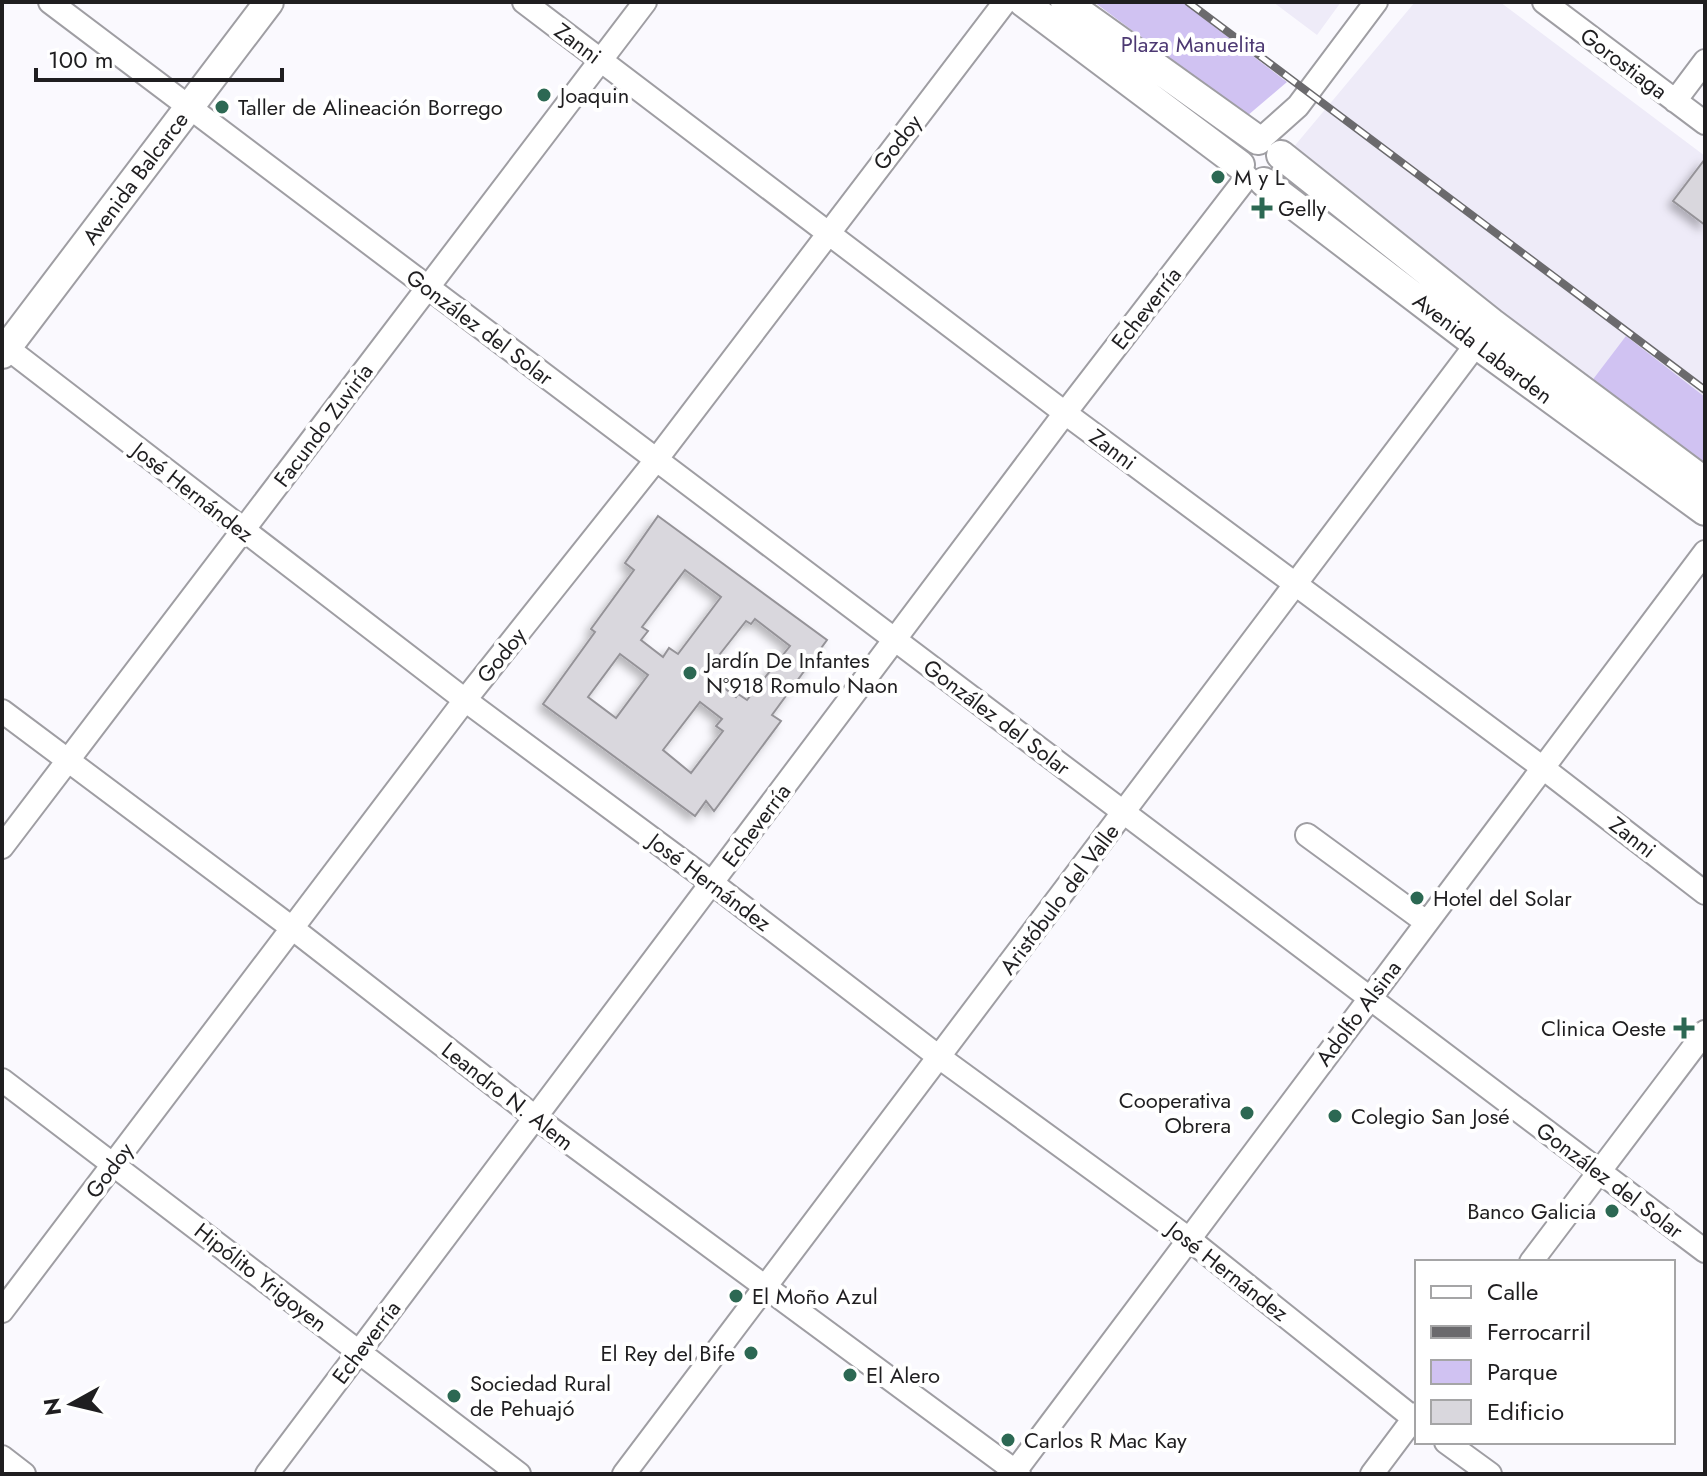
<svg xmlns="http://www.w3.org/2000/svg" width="1707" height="1476" font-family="Jost,sans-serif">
<defs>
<filter id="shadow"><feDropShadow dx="-5" dy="5" stdDeviation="4" flood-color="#0004"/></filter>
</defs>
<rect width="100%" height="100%" fill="#faf9fe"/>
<path fill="#eeebf8" d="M1273,2h68l-24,33z
M1415,2h85l205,154v313l-418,-314z"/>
<path fill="#d0c2f2" d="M1094,2h88l105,80 -40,34z
M1626,336l79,61v73l-114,-88z"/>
<path fill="#d9d7dd" stroke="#959398" stroke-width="2" fill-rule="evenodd" filter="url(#shadow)" d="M1705,159v66l-32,-24z
M658,516l169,124 -55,75 9,6 -35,47 -32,43 -8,-10 -11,15 -152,-112 52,-72 -4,-3 43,-59 -9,-7zM685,570l36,27 -43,57 -9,-6 -6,9 -22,-17 7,-9 -6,-4zM755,619l35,27 -43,54 -9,-6 -2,3 -31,-24 41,-52 5,3zM620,654l28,21 -32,43 -28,-21zM700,702l22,17 -6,7 7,5 -32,42 -28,-23z"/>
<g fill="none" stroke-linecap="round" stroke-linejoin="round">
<g stroke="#9f9ea3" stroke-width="26">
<path id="minor" d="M50,2l1655,1249
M524,2l541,411 478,355 162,125
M1544,2l161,121
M1675,101l30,-40
M1261,139l37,-33 78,-104
M2,344l463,356 247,183 227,174 250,182 228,182
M2,711l290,217 243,189 484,357
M1307,835l119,87
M2,847l643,-845
M2,1080l517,394
M1531,1262l174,-230
M2,1311l463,-611 191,-240 349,-458
M1446,1442l44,32
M2,1457l22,17
M267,1474l798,-1061 182,-236
M624,1474l860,-1140
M1013,1474l692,-922
M1372,1474l45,-60"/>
</g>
<g stroke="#9f9ea3" stroke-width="32">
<path id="major" d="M1023,2l217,163
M1065,2l193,138
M1281,155l211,168 213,159
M1264,182l212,162 229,167
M2,354l267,-352"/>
</g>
<use href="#minor" stroke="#fff" stroke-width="22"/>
<use href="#major" stroke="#fff" stroke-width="28"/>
<g stroke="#6b6a6d" stroke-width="8">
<path id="rail" d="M1188,2l517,388"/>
</g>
<use href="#rail" stroke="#fff" stroke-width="5" stroke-dasharray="15" stroke-linecap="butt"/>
</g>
<g fill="#2c6853" stroke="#fff" stroke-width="3">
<circle cx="544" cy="95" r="8"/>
<circle cx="222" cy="107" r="8"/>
<circle cx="1218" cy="177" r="8"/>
<path d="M1258 196h8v8h8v8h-8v8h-8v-8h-8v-8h8z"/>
<circle cx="690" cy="673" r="8"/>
<circle cx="1417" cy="898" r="8"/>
<path d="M1680 1016h8v8h8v8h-8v8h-8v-8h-8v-8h8z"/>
<circle cx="1247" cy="1113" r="8"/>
<circle cx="1335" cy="1116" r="8"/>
<circle cx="1612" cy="1211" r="8"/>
<circle cx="736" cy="1296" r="8"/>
<circle cx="751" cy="1353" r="8"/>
<circle cx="850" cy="1375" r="8"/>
<circle cx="454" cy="1396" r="8"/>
<circle cx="1008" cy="1440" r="8"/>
</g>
<g text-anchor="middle" stroke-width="8" stroke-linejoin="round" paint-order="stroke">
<g font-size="22" fill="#1f1e20" stroke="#fff">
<text transform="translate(578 43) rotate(37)" y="8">Zanni</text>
<text transform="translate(1624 63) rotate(37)" y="8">Gorostiaga</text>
<text transform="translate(897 142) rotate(-52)" y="8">Godoy</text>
<text transform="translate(135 178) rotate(-53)" y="8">Avenida Balcarce</text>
<text transform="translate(1146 308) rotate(-52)" y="8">Echeverría</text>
<text transform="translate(480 327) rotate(37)" y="8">González del Solar</text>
<text transform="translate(1483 348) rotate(37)" y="8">Avenida Labarden</text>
<text transform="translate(323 425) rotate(-53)" y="8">Facundo Zuviría</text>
<text transform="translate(1113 449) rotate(37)" y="8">Zanni</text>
<text transform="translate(193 492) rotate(38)" y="8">José Hernández</text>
<text transform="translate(501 655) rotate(-51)" y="8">Godoy</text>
<text transform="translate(997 717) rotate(37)" y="8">González del Solar</text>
<text transform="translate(756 825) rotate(-53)" y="8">Echeverría</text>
<text transform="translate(1633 837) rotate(38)" y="8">Zanni</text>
<text transform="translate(710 882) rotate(37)" y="8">José Hernández</text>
<text transform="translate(1059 899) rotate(-53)" y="8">Aristóbulo del Valle</text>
<text transform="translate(1358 1013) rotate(-53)" y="8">Adolfo Alsina</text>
<text transform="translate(508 1096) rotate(38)" y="8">Leandro N. Alem</text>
<text transform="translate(109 1170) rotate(-53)" y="8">Godoy</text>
<text transform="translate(1610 1180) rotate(37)" y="8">González del Solar</text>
<text transform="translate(1228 1271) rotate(38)" y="8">José Hernández</text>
<text transform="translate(261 1277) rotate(38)" y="8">Hipólito Yrigoyen</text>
<text transform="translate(366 1342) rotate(-53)" y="8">Echeverría</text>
</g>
<g font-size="22" fill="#4d3973" stroke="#fff">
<text x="1193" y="52">Plaza Manuelita</text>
</g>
<g font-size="22" fill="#1f1e20" stroke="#fff" text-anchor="start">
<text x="560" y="103">Joaquin</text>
<text x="238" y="115">Taller de Alineación Borrego</text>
<text x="1234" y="185">M y L</text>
<text x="1278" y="216">Gelly</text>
<text x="706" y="668">Jardín De Infantes<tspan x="706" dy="25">Nº918 Romulo Naon</tspan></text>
<text x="1433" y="906">Hotel del Solar</text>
<text x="1666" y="1036" text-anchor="end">Clinica Oeste</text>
<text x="1231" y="1108" text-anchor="end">Cooperativa<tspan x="1231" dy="25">Obrera</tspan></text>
<text x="1351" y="1124">Colegio San José</text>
<text x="1596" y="1219" text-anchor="end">Banco Galicia</text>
<text x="752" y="1304">El Moño Azul</text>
<text x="735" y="1361" text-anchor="end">El Rey del Bife</text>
<text x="866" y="1383">El Alero</text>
<text x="470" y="1391">Sociedad Rural<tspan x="470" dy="25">de Pehuajó</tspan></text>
<text x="1024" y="1448">Carlos R Mac Kay</text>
</g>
</g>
<rect width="1707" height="1476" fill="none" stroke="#1f1e20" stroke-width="8"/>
<rect x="1415" y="1260" width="260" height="184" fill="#ffffff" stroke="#a5a5a6" stroke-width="2"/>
<rect x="1431" y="1286" width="40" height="12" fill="#ffffff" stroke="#a5a5a6" stroke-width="2"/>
<text x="1487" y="1300" font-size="24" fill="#1f1e20">Calle</text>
<rect x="1431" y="1326" width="40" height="12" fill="#6b6a6d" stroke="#a5a5a6" stroke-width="2"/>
<text x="1487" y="1340" font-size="24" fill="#1f1e20">Ferrocarril</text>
<rect x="1431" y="1360" width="40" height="24" fill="#d0c2f2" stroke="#a5a5a6" stroke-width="2"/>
<text x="1487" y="1380" font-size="24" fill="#1f1e20">Parque</text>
<rect x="1431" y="1400" width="40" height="24" fill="#d9d7dd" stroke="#a5a5a6" stroke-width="2"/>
<text x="1487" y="1420" font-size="24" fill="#1f1e20">Edificio</text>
<g transform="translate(72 1404) rotate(262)" stroke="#ffffff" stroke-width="6" paint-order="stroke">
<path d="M0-6L14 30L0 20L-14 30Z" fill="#1f1e20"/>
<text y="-12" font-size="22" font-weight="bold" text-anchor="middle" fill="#1f1e20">N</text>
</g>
<path d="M36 68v12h246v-12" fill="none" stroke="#1f1e20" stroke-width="4"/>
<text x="48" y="68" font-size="24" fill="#1f1e20" stroke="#ffffff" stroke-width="6" paint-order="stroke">100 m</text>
</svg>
